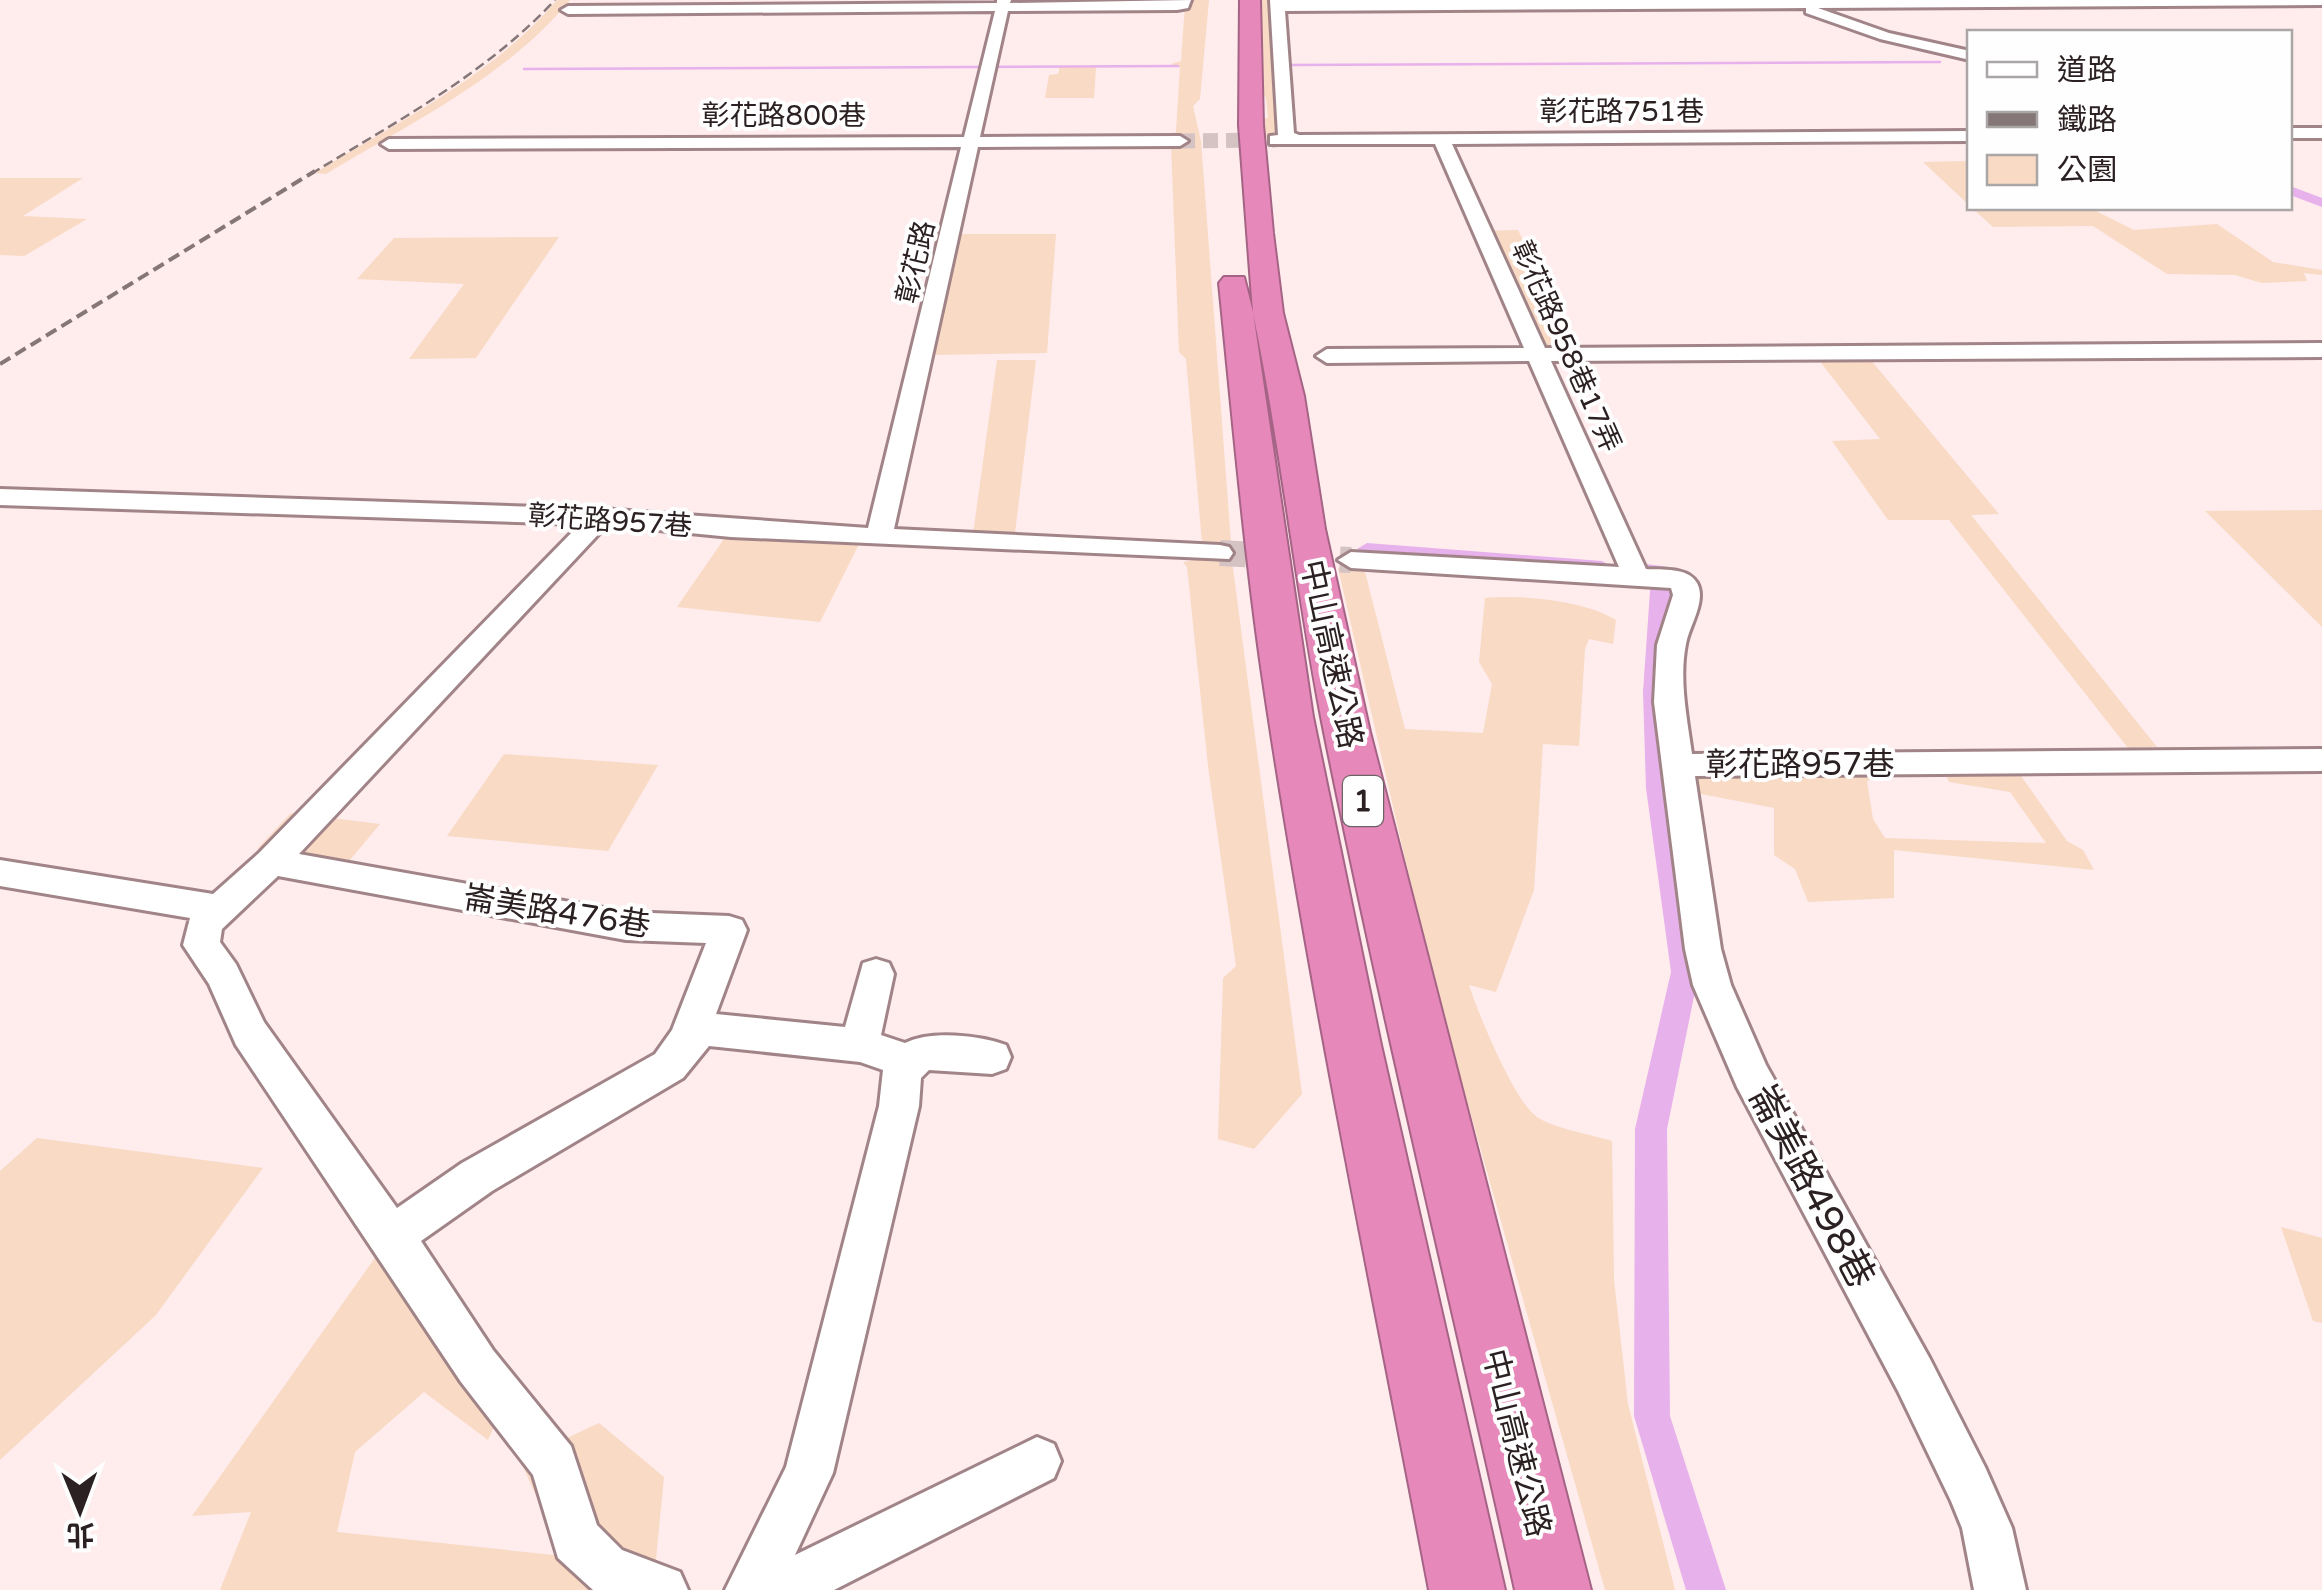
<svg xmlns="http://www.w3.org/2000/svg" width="2322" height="1590" font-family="'Varela Round','Noto Sans TC',sans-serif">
<rect width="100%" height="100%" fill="#ffeced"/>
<path fill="#f9dac4" d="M557,0h13c-63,77 -161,124 -244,174l-11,-1c82,-51 179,-98 242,-173z
M1140,0h69l-9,99 -7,7 8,35 30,402h-29l-16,-184 -7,-7 -8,-207 5,-14 4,-63 -9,-4 10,-3 4,-57h-45z
M1257,0h13l2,84 7,45 -7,8 -8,1 -4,-15 8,-6 -2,-19 -8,-12z
M1060,66h36l-2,32h-49l4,-23 9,-1z
M1969,161v44l-46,-43z
M0,178h83l-60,38 64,3 -63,37 -24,-1z
M1972,208h118l44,22 83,-6 56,38 49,8v5l-18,-2 3,8 -45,2 -27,-8 -68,-1 -74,-48 -100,1z
M1518,230l59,118 -56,1 -51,-118z
M952,234h104l-9,119 -114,2 -7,-3z
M559,237l-83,121 -67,1 55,-75 -107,-5 37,-41z
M1865,353l134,161 -28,1 186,232 -29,1 -179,-228h-61l-56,-79 48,-2 -65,-84z
M997,360h39l-21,173 -42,1z
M2322,510v117l-117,-116z
M728,533l132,9 -40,80 -143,-15z
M1231,553l71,541 -48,55 -36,-10 5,-161 13,-12 -28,-200 -21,-199 -4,-5z
M1338,568l27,4 40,157 78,4 9,-49 -13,-22 6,-64c35,-4 102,3 131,22l-3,24 -24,-5 -4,10 -6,97 -36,-2 -9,146 -38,102 -27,-7c9,28 45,116 68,132 16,11 55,18 75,24l2,139 14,124 47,186h-70l-171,-606z
M504,754l154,11 -50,86 -161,-15z
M2014,766l53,75 16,9 11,20 -200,-20v48l-86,4 -13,-33 -21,-14v-47l-83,-16 1,-23h220l-45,12 6,38 12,19 161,5 -36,-51 -61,-10 -6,-14z
M291,813l89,11 -30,36 -93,-11z
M37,1138l226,30 -107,147 -156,145v-289z
M2281,1227l41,11v85l-9,-2z
M377,1255l121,163 -10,22 -64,-48 -69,60 -18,80 226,24 -43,-96 79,-37 65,54 -11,113h-433l31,-78 -59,4z"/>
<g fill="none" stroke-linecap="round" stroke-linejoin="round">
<path stroke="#e7b1eb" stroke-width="2.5" d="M1283,65l657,-3
M524,69l654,-3"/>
<path fill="#e7b1eb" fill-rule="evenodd" d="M2290,186l32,12v9l-32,-12z
M1367,543l235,18 10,6 -10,6 -242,-20 -3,-4z
M1646,564l23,3 3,4 -5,121 3,96 29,184 -32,157 3,287 56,174h-40l-52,-174 1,-287 36,-157 -25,-184 -3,-96 8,-115 -15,-7z"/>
<path stroke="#d5c3c4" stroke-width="15" stroke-dasharray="15 8" stroke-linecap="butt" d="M1180,141l96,-1"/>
<path stroke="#d5c3c4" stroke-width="26" stroke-dasharray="26 14" stroke-linecap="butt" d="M1220,553l131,7"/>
<g stroke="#a18487" stroke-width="6">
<path id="minor" d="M997,0h14l-1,3 181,-3 -3,8 -11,2 -169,1 -28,126 200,-1 8,5 -8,5 -202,1 -84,382 326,16 9,2 4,6 -4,6 -498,-22 -124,-12 -308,329 327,58 103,4 13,4 5,10 -31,84 129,13 18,-64 13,-4 13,4 5,11 -13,61 24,8c25,-13 74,-8 101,2l5,12 -5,12 -14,5 -63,-4 -8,8 -2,28 -86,367 -38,82 242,-118 17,7 7,17 -7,17 -220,112h-109l61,-123 93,-361 4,-36 -23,-8 -151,-16 -26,32 -191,113 -71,50 72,109 78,96 26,79 25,25 58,22 8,18h-95l-35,-32 -25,-83 -72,-93 -225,-337 -27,-61 -26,-39 7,-27 -190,-32v-26l213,34 46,-41 321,-329 -580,-19v-16l601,20 267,19 93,-381 -572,2 -8,-5 8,-5 575,-2 31,-126 -427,3 -7,-4 7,-4 429,-3zM278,876l348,64 80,3 -34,87 -17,24 -193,109 -65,45 -133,-186 -28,-58 -16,-22 2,-13z
M1270,0h1052v5l-504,3 71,25 81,18v9l-90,-21 -74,-26v-5l-521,3 9,122 5,2 671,-4v10l-518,3 93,204 777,-5v14l-771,4 95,208c16,1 42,-2 51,14 10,18 -8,43 -11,61 -7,35 1,74 6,110l630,-5v22l-627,5 26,173 10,36 35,80 164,294 55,108 27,61 14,62h-52l-12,-62 -11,-27 -53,-110 -161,-304 -44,-102 -8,-36 -31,-247 3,-57 16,-50 -2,-7 -320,-20 -13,-8 13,-8 268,15 -90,-206 -202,2 -11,-7 11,-7 197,-1 -89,-204h-165v-8l8,-1z
M2290,128h32v10h-32z"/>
</g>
<g stroke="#a56485" stroke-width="4">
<path id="highway" d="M1240,0h20l3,125 10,108 10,80 21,83 21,133 45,203 221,858h-76c-63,-286 -133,-571 -191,-858 -28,-139 -42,-280 -71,-419l60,404 68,328 124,545h-76c-58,-307 -123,-614 -168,-923 -18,-128 -29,-256 -42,-384l5,-6h20l9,35 -14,-187z"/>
</g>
<use href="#minor" fill="#fff" fill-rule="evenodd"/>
<use href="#highway" fill="#e688ba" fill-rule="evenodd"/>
<path stroke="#857778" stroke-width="2.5" stroke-dasharray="10 5" stroke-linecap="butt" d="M311,174c86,-53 175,-100 244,-174"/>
<path stroke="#857778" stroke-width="4" stroke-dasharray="12 6" stroke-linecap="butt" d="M0,364l315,-193"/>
</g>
<g text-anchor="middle" stroke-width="8" stroke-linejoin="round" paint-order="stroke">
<g font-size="28" fill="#2c2122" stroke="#fefefe">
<text x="1622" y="121">彰花路751巷</text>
<text x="784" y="125">彰花路800巷</text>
<text transform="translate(915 262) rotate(-77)" y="10">彰花路</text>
<text transform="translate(1567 346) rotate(66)" y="10">彰花路958巷17弄</text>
<text transform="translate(610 520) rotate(4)" y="10">彰花路957巷</text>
</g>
<rect fill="#fefefe" stroke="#6b6364" stroke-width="2.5" x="1343" y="776" width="40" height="50" rx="8"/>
<g font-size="30" font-weight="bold" fill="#2c2122">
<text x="1363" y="811">1</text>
</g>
<g font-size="32" fill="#2c2122" stroke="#fefefe">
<text transform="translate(1332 654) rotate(78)" y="11">中山高速公路</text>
<text x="1800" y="775">彰花路957巷</text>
<text transform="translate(557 911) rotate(9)" y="11">崙美路476巷</text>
<text transform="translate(1517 1443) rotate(76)" y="11">中山高速公路</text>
</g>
<g font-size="38" fill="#2c2122" stroke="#fefefe">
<text transform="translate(1812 1186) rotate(62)" y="13">崙美路498巷</text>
</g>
</g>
<rect x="1967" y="30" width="325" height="180" fill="#fefefe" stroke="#aaa6a6" stroke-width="2.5"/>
<rect x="1987" y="62" width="50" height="15" fill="#ffffff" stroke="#aaa6a6" stroke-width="2.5"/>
<text x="2057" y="80" font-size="30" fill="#2c2122">道路</text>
<rect x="1987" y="112" width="50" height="15" fill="#857778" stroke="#aaa6a6" stroke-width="2.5"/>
<text x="2057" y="130" font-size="30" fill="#2c2122">鐵路</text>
<rect x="1987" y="155" width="50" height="30" fill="#f9dac4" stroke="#aaa6a6" stroke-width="2.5"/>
<text x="2057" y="180" font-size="30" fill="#2c2122">公園</text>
<g transform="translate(80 1510) rotate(179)" stroke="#fefefe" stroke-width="8" paint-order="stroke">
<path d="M0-8L18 38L0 25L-18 38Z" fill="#2c2122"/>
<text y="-15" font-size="28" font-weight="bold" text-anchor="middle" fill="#2c2122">北</text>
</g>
</svg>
